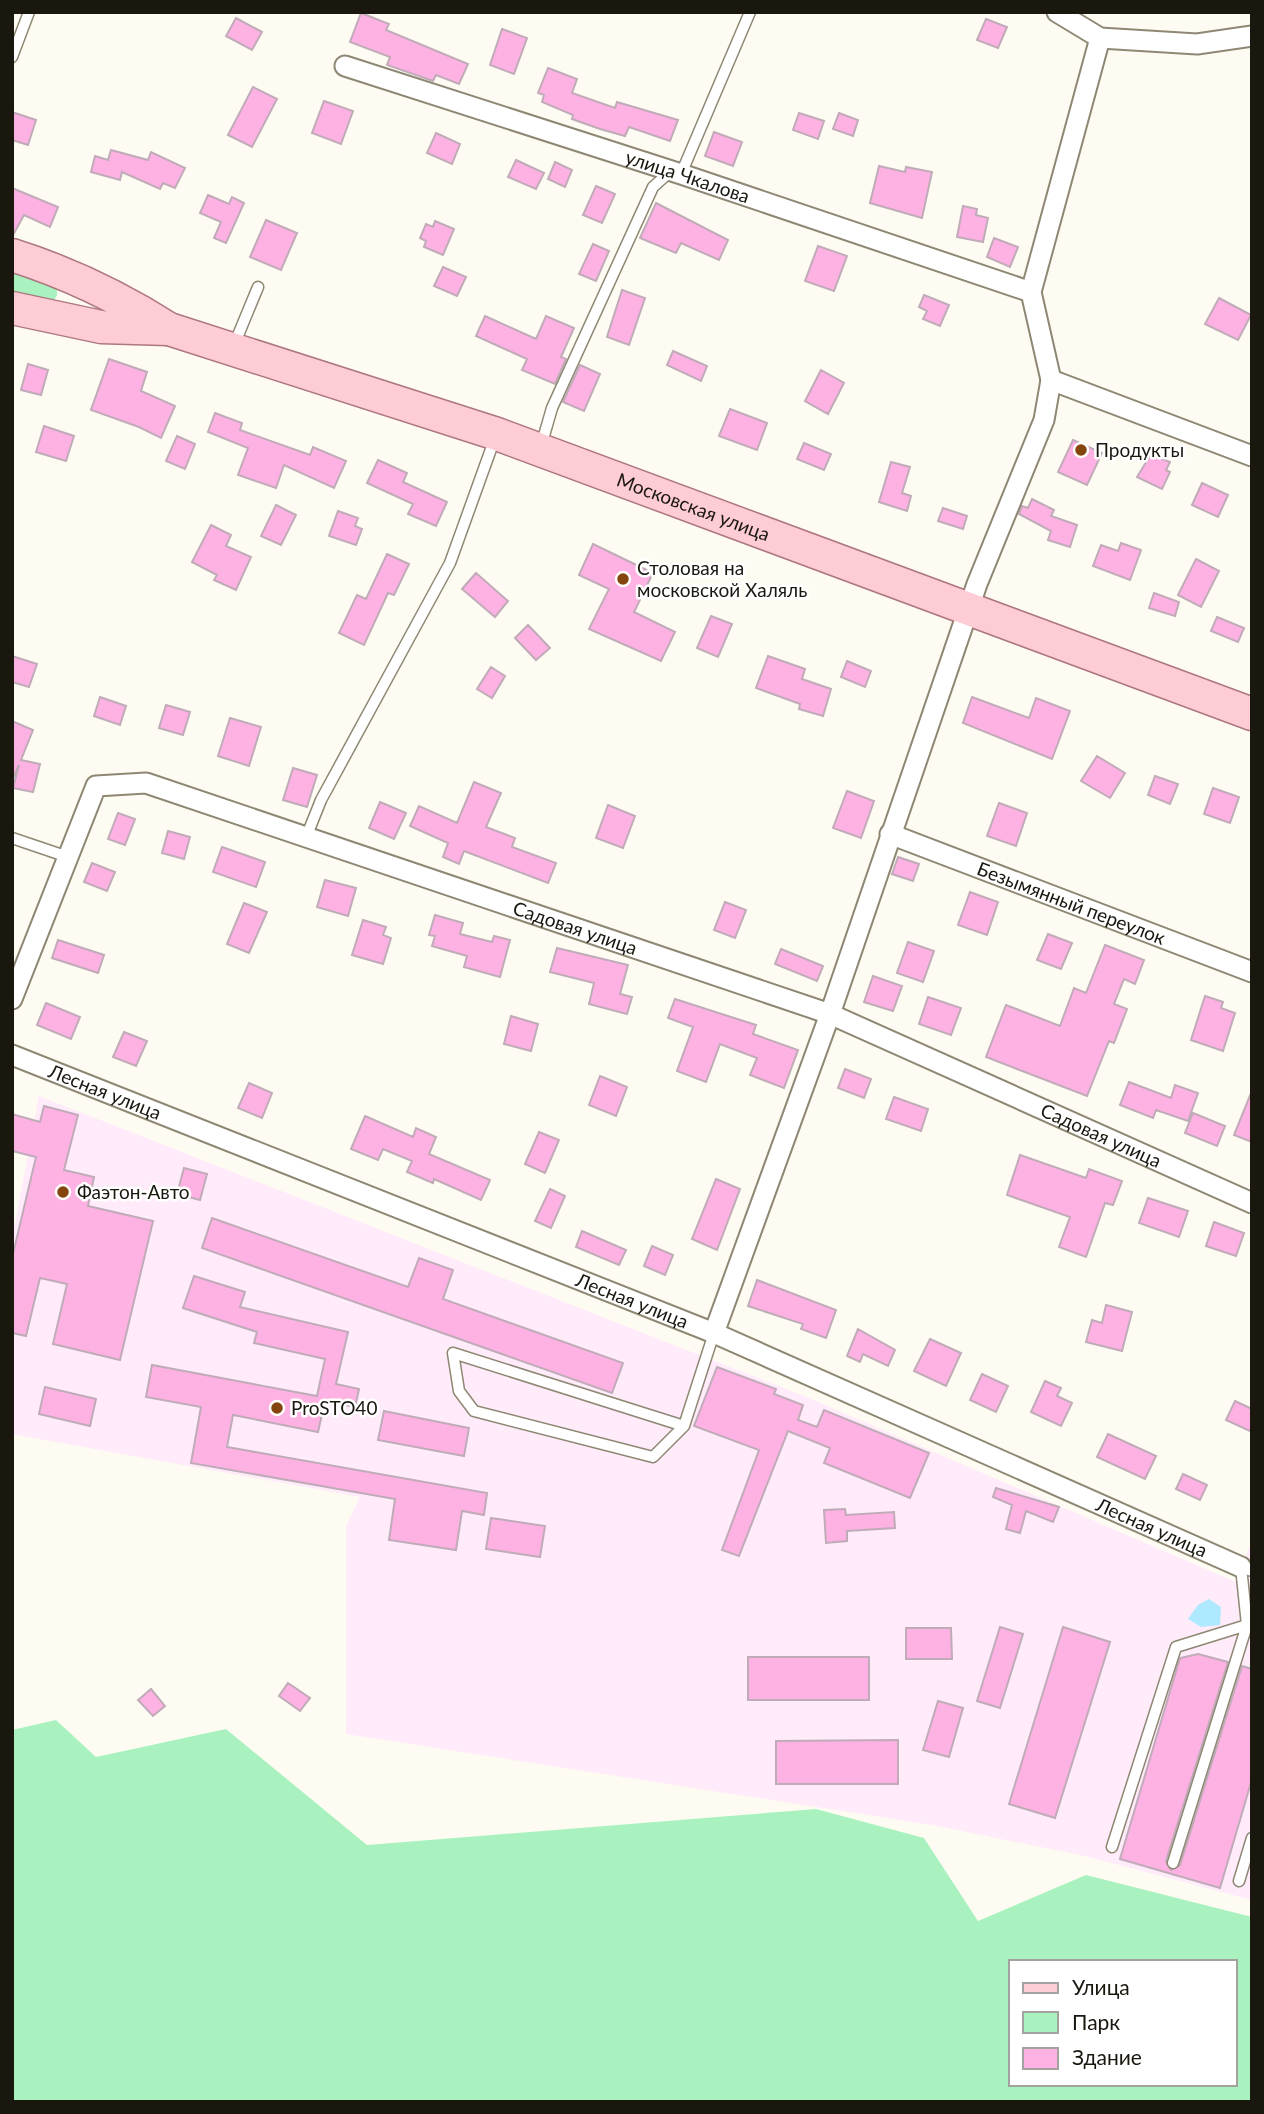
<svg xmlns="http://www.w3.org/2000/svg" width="1264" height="2114" font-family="Lato,sans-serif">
<rect width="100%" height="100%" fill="#fefcf2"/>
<path fill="#ffebfa" d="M39,1096l765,300 432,186 16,-42v360l-167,-44 -153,-31 -586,-91v-208l14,-29 -348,-63v-195z"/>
<path fill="#a9f2bf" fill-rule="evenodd" d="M12,269l45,18v8l-4,7 -41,-6z
M56,1720l40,37 130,-28 141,116 449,-36 108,29 54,83 108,-46 166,42v185h-1240v-372zM1010,1962h224v122h-224z"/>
<path fill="#aee9fd" d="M1209,1599l12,8 -1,18 -19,2 -13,-8 10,-14z"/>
<path fill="#feb1e3" stroke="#c0abb8" stroke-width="2" d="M361,13l28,11 -3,6 82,34 -9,20 -23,-9 -3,6 -46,-16 3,-8 -40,-15z
M236,18l26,14 -10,18 -26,-14z
M986,19l21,8 -9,21 -21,-8z
M502,29l25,9 -13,36 -24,-9z
M548,68l29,11 -5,14 43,15 2,-6 61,18 -8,21 -41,-14 -4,9 -25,-7 -28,-10 1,-4 -31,-13 2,-7 -6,-2z
M253,87l24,12 -25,48 -24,-12z
M324,101l29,10 -12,33 -29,-11z
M12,112l24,8 -8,25 -16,-5z
M799,113l25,8 -6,18 -25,-9z
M839,113l19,7 -5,16 -20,-7z
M714,132l28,10 -9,24 -28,-10z
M436,133l24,11 -8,20 -25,-11z
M111,150l37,10 3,-8 34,16 -10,20 -12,-5 -3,6 -38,-17 -2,8 -29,-8 4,-16 13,4z
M516,160l28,13 -8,16 -28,-12z
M555,162l17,8 -7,17 -17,-8z
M879,166l26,6 1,-5 26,5 -10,46 -52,-15z
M596,186l19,8 -13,29 -19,-8z
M12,188l46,19 -8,20 -26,-12 -12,22z
M208,195l21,9 3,-7 12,6 -18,40 -12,-5 7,-16 -21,-9z
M656,203l72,37 -9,20 -38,-17 -5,10 -36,-15z
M963,206l14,3 -1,6 12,3 -5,24 -26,-5z
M266,220l31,13 -16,37 -31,-13z
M435,221l19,8 -11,26 -19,-8 2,-6 -6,-3 6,-14 7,3z
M994,238l24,9 -8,20 -23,-10z
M593,244l16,7 -13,30 -17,-7z
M818,246l29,10 -13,35 -29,-10z
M443,267l23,10 -9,19 -23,-10z
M622,290l23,8 -16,47 -22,-8z
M924,295l25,10 -9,21 -17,-7 4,-8 -8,-4z
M1219,298l32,17 -13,25 -33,-16z
M485,316l51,23 10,-23 28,12 -13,29 5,2 -11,25 -33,-14 5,-11 -51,-23z
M673,351l34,15 -6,15 -34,-16z
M109,359l38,13 -6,19 34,15 -14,32 -22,-11 -48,-17z
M28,364l20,6 -7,25 -20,-5z
M580,365l20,9 -16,37 -21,-9z
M821,370l23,13 -16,31 -23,-13z
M730,409l37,14 -10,27 -38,-14z
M215,413l27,10 -2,7 70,25 3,-8 33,14 -12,27 -50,-23 -8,23 -38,-13 10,-27 -40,-16z
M44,426l30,10 -8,25 -30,-9z
M177,436l18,8 -10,25 -19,-8z
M1073,440l29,13 -15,32 -29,-13z
M804,443l27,11 -7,16 -27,-11z
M1151,454l19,8 -4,8 4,2 -8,17 -25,-12z
M378,460l29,13 -4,9 44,20 -11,24 -28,-12 5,-10 -46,-21z
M891,462l19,5 -8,26 9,3 -4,15 -28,-9z
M1202,483l26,12 -10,22 -26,-12z
M1032,499l22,11 -3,6 26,9 -7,22 -22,-7 3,-9 -32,-17 3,-8 6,2z
M276,505l20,10 -15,30 -20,-9z
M943,508l24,8 -4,13 -25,-8z
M338,511l20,7 -3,8 7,3 -6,16 -27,-9z
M211,525l20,10 -5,11 25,11 -15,33 -22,-10 3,-5 -25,-13z
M1121,543l20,7 -11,30 -37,-14 8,-21 17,6z
M593,544l60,29 -19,39 41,20 -14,29 -72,-32 20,-40 -30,-14z
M387,554l22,10 -15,31 -6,-2 -24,52 -25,-12 18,-38 9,4z
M1196,559l23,12 -18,36 -23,-12z
M476,573l32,28 -13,16 -33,-28z
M1154,593l25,9 -4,14 -26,-8z
M711,616l21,8 -14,33 -21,-9z
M1217,617l27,11 -6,14 -27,-11z
M528,625l22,23 -14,12 -21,-22z
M12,656l25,8 -8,23 -17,-5z
M768,656l37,13 -3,10 29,10 -8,27 -24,-7 1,-5 -44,-16z
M847,661l24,10 -6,16 -24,-10z
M491,667l14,9 -13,22 -15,-9z
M100,697l26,9 -6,19 -26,-9z
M972,697l57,21 7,-20 34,13 -18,48 -89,-36z
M166,705l24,7 -7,23 -24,-7z
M230,718l31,9 -12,39 -31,-10z
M12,721l21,9 -12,30 19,4 -7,28 -20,-4 6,-23 -7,15z
M1097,756l28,17 -15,25 -29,-17z
M293,768l24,7 -10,32 -24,-7z
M1155,776l23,8 -8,20 -22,-9z
M474,782l27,11 -15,34 29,11 -3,9 44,16 -8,20 -84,-32 -5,13 -16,-7 5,-14 -38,-17 9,-20 38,17z
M1213,788l26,9 -9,26 -26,-9z
M847,791l27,10 -13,37 -28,-10z
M380,802l26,11 -12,26 -25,-11z
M999,803l28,10 -11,33 -29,-10z
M608,805l27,11 -12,32 -27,-10z
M118,813l17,6 -10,26 -17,-6z
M168,831l22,6 -6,22 -22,-6z
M222,847l43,15 -9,25 -43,-15z
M898,857l21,7 -6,17 -21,-7z
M92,863l23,9 -8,19 -23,-9z
M325,880l31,8 -8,28 -31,-9z
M970,892l28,10 -11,33 -29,-10z
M725,902l21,8 -11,28 -21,-8z
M244,903l23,9 -18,41 -22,-9z
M435,915l28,8 -3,11 32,8 2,-6 16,4 -10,37 -36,-10 3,-11 -35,-10 3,-10 -6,-1z
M363,920l23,7 -3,8 8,3 -8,26 -31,-9z
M1048,934l24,9 -11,26 -24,-9z
M58,940l46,15 -6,18 -46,-15z
M908,942l26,9 -11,31 -26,-9z
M1105,945l39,15 -9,24 -11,-5 -10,25 13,5 -13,34 -5,-2 -22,55 -101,-39 20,-52 54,21 14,-38 12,5z
M557,948l71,17 -8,29 12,3 -5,17 -38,-10 5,-21 -44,-11z
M781,949l42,17 -6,15 -42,-17z
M873,976l29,10 -9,25 -29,-9z
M1205,996l18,6 -2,6 14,5 -12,38 -32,-11z
M928,997l33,11 -10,27 -32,-11z
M675,999l81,26 -3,9 45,16 -14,38 -34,-13 7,-17 -37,-14 -14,38 -29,-11 16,-44 -25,-9z
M46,1003l34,14 -9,22 -34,-14z
M511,1016l27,8 -7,27 -27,-7z
M124,1032l23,9 -11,25 -23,-9z
M845,1069l26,10 -7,19 -26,-10z
M600,1076l27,11 -11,29 -27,-11z
M1129,1082l42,16 4,-13 23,8 -10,28 -32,-11 -3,8 -33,-13z
M249,1083l23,10 -10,25 -24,-10z
M1251,1093h1v49l-18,-7z
M894,1097l34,12 -7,22 -35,-12z
M44,1106l34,9 -14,55 30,7 -6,29 65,15 -33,139 -67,-16 14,-60 -27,-6 -14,58 -14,-3v-75l24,-101 -24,-6v-37l28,8z
M1193,1113l32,13 -8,20 -32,-13z
M365,1116l48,21 3,-9 20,9 -7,17 61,26 -9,20 -47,-21 -1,4 -26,-11 5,-11 -29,-12 -5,11 -27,-11z
M539,1132l20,8 -14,33 -20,-9z
M1020,1155l66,23 3,-9 33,12 -9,24 -8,-2 -19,54 -27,-10 11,-30 -63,-22z
M184,1168l23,6 -7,26 -23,-6z
M716,1179l24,10 -23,61 -25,-11z
M550,1189l15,7 -14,32 -16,-7z
M1148,1198l40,13 -9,26 -40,-14z
M212,1218l196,69 11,-29 34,12 -10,29 180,64 -11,30 -410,-145z
M1214,1222l30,11 -8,23 -30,-10z
M582,1231l44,19 -7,15 -43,-18z
M652,1246l21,9 -8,20 -21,-9z
M194,1276l51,16 -5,15 108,25 -12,52 23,5 -4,18 -30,-6 -7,31 -85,-17 -6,32 260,46 -3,22 -22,-4 -6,39 -67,-10 6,-41 -204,-36 10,-56 -55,-10 6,-32 165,31 8,-37 -71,-16 3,-11 -74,-24z
M757,1280l79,30 -10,28 -25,-9 2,-5 -55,-18z
M1106,1305l26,7 -10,39 -36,-9 6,-22 10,3z
M858,1329l37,21 -7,16 -25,-12 -3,8 -13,-6z
M930,1339l31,14 -15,33 -32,-15z
M717,1367l59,22 -2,5 29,11 -5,15 19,7 7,-17 105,43 -19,45 -86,-35 6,-15 -42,-17 -49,125 -17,-6 37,-100 -65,-24z
M982,1374l26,12 -12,26 -26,-12z
M1045,1381l16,7 -4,8 15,7 -11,23 -30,-14z
M45,1387l51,12 -6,27 -51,-12z
M1235,1401l17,8v23l-26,-12z
M384,1411l85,17 -5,28 -86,-16z
M1108,1434l48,22 -11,23 -48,-22z
M1183,1474l24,11 -7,15 -24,-11z
M996,1488l63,19 -6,15 -27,-11 -6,22 -14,-4 6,-24 -19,-8z
M845,1509l1,6 48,-3 1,16 -48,3v10l-21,2 -2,-33z
M491,1518l54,8 -5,31 -54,-8z
M1000,1627l23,7 -23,74 -23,-7z
M1063,1627l47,15 -55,176 -46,-14z
M906,1628h45l1,31h-46z
M1198,1654l30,8 -62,199 5,9 9,-5 62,-199 10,3v110l-32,109 -100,-29 60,-201z
M748,1657h121v43h-121z
M288,1683l22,15 -10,13 -21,-15z
M151,1689l14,17 -12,10 -15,-16z
M938,1701l25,7 -14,49 -26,-7z
M898,1740v44h-122v-43z"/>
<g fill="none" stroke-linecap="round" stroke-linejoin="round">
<g stroke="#8e8773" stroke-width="13">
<path id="lane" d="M12,57l17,-45
M681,174l69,-162
M234,345l24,-58
M541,446l11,-38 101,-221 18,-16
M307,835l14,-35 129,-237 45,-125
M12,838l56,19
M684,1426l-31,31 -179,-46 -15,-20 -6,-38 231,73 30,-93
M1251,1626l-4,-1 -6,-58 11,4
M1112,1847l64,-200 71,-22 -74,238
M1239,1881l13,-43"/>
</g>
<g stroke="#8e8773" stroke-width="23">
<g id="street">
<path d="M1057,12l43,26 97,6 55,-8"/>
<path id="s1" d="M345,66l336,108 350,118"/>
<path d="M1051,380l201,76"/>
<path id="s2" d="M890,834l362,138"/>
<path id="s3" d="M12,999l84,-213 50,-3 684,231 422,189"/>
<path id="s4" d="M12,1055l702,278 527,234"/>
<path d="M714,1333l116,-319 147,-430 67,-164 7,-40 -20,-88 69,-254"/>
</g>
</g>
<g stroke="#ad777e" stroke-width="35">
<g id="primary">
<path id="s5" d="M12,255c57,18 107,42 157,74l328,105 755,280"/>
<path d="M12,308l89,19 68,2"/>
</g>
</g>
<use href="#lane" stroke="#fff" stroke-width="10"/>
<use href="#street" stroke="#fff" stroke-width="19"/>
<use href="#primary" stroke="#fdccd5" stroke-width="32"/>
</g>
<g fill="#85450e" stroke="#fff" stroke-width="2.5">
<circle cx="1081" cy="450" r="7"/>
<circle cx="623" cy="579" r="7"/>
<circle cx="63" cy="1192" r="7"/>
<circle cx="277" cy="1408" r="7"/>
</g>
<g text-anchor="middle" stroke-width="5" stroke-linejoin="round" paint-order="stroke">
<g font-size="19" fill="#1a170f" stroke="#fff">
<text dy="7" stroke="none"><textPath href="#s1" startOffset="360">улица Чкалова</textPath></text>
<text dy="7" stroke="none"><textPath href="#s5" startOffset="728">Московская улица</textPath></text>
<text dy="7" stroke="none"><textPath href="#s2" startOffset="194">Безымянный переулок</textPath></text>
<text dy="7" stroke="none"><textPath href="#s3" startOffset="732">Садовая улица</textPath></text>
<text dy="7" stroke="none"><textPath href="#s4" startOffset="100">Лесная улица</textPath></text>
<text dy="7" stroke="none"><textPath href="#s3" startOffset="1298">Садовая улица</textPath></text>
<text dy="7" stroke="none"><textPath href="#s4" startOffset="667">Лесная улица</textPath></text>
<text dy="7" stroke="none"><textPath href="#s4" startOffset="1234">Лесная улица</textPath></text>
</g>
<g font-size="19" fill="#1a170f" stroke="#fff" text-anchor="start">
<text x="1095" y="457">Продукты</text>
<text x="637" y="575">Столовая на<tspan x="637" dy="22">московской Халяль</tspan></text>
<text x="77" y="1199">Фаэтон-Авто</text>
<text x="291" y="1415">ProSTO40</text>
</g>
</g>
<rect width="1264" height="2114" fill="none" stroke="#1a170f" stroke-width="28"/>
<rect x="1009" y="1960" width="228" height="126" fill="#ffffff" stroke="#a3a29f" stroke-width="2"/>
<rect x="1023" y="1983" width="35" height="10" fill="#fdccd5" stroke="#a3a29f" stroke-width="2"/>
<text x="1072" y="1995" font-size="21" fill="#1a170f">Улица</text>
<rect x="1023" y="2012" width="35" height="21" fill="#a9f2bf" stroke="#a3a29f" stroke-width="2"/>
<text x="1072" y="2030" font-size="21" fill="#1a170f">Парк</text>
<rect x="1023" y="2048" width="35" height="21" fill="#feb1e3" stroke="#a3a29f" stroke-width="2"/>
<text x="1072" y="2065" font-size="21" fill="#1a170f">Здание</text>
</svg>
